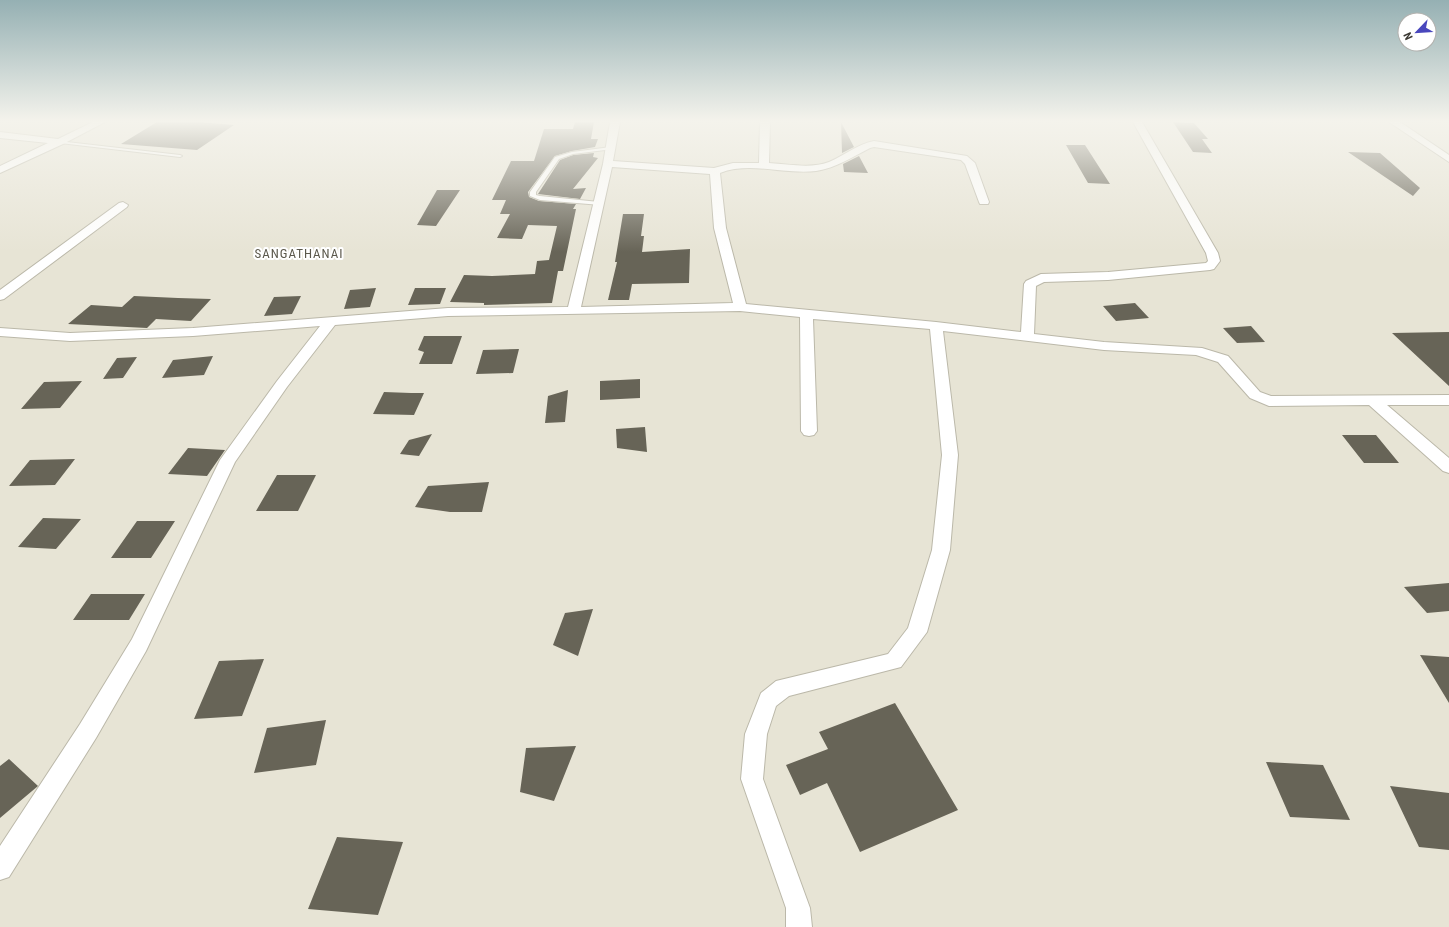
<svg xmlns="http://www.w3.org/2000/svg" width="1449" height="927" font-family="'Roboto Condensed',sans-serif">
<rect width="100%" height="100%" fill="#e7e4d5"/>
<path fill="#676457" d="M157,122h42l35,3 -37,25 -76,-6z
M575,122h19l-3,17h7l-3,8 -23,4 -17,5 -27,36 1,5 10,4 37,3 -3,5h3l-13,62h-5l-6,32 -68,2v-2l-34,-1 14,-27 28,1 43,-2 2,-13 12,-1 8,-34 -29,-1 -6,14 -25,-1 13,-24h-10l6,-14h-14l19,-39h23l10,-32h29z
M841,122l13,25 -12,6z
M1173,122l21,1 14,16h-6l10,14 -19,-1z
M1066,145h19l25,39 -22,-1z
M1348,152l32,1 40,35 -7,8z
M594,153l-1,4 5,1 -25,31 13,-1 -6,11 -42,-5 22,-34 13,-5z
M859,156l9,17 -24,-1 -1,-8z
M437,190h23l-24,36 -19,-1z
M623,214h21l-3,22h3l-2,16 48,-3 -1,34 -57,1 -3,16h-21l9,-38h-2z
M376,288l-6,19 -26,2 6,-19z
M415,288h31l-6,16 -32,1z
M134,296l44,2 33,1 -20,22 -35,-2 -9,9 -79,-4 23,-19 31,2z
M301,296l-9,18 -28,2 10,-19z
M1135,303l14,15 -33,3 -13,-15z
M1251,326l14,16 -28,1 -14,-15z
M1449,332v54l-57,-53z
M424,336h38l-10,28h-33l5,-12 -6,-2z
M519,349l-6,24 -37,1 7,-24z
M213,356l-9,19 -42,3 11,-18z
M137,357l-14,21 -20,1 14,-21z
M640,379v19l-40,2v-19z
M82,381l-22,27 -39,1 23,-27z
M568,390l-3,32 -20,1 3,-27z
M384,392l27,1h13l-10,22 -41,-1z
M645,427l2,25 -30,-4 -1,-19z
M432,434l-13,22 -19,-2 9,-14z
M1342,435h34l23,28h-35z
M188,448l37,2 -18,26 -39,-2z
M75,459l-20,26 -46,1 21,-26z
M277,475h39l-18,36h-42z
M489,482l-7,30h-32l-35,-5 13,-21z
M43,518l38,1 -25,30 -38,-2z
M137,521h38l-24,37h-40z
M1449,583v28l-22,2 -23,-26z
M91,594h54l-16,26h-56z
M593,609l-15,47 -25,-11 12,-32z
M1420,655l29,2v46z
M264,659l-22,57 -48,3 25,-58z
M895,703l63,107 -98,42 -33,-69 -27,12 -14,-30 42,-16 -9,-17z
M326,720l-10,45 -62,8 13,-45z
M576,746l-22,55 -34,-9 6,-44z
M9,759l29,27 -38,32v-52z
M1266,762l57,3 27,55 -60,-3z
M1390,786l59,7v57l-30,-3z
M337,837l66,5 -25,73 -70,-6z"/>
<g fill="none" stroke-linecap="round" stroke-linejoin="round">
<g stroke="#bbb8a9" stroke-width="2">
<path id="lane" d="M58,141l122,14 2,1 -2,1 -120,-14h-2z
M611,147h2v2l-40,5 -14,5 -23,33v3l4,1 59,6 3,2 -1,1 -61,-5 -10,-4v-4l25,-35 17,-5z"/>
</g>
<g stroke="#bbb8a9" stroke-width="2">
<path id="street" d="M93,122h12l-42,22 -63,29v-7l48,-23 -48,-5v-6l58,7z
M610,122h10l-7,39 101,7 19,-5h26l1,-41h10l-1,41c19,1 42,6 60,-1 15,-6 28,-18 45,-21l93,15 8,7 14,39 -1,2h-8l-1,-2 -14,-38 -4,-4 -87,-13 -4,1c-18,9 -34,20 -54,23 -31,4 -66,-10 -96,2l6,55 20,76 190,18 85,10 3,-48 2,-3 15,-7 67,-2 98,-9 2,-2 -2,-8 -73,-131h9l76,131 2,8 -6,8 -4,1 -102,10 -64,2 -8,4 -2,48 70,8 98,6 26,8 32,36 11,4 178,-1v10h-62l62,53v15l-6,-2 -74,-66 -100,1 -19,-8 -32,-36 -22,-7 -92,-5 -161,-19 15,124 -8,95 -23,82 -26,35 -112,29 -13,10 -9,28 -4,45 47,129 2,19h-26v-19l-45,-129 4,-45 16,-41 15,-12 112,-27 20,-26 24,-78 10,-95 -12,-126 -117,-10 4,112 -3,4 -5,1 -5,-1 -3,-4 -1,-114 -60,-6 -292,5 -113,9 -48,62 -52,75 -89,189 -50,87 -87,139 -9,3v-34l80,-122 52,-85 88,-179 57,-79 43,-55 -127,10 -123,5 -70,-5v-8l70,5 123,-5 255,-20 120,-1 35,-143zM612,167l98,7 4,54 19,75 -152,4z
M1389,122h11l49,33v7z
M123,202l5,3 -1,2 -123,92 -4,1v-10l119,-87z"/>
</g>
<use href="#lane" fill="#fff" fill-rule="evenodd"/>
<use href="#street" fill="#fff" fill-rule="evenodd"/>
</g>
<linearGradient id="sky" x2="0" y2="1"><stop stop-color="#95b0b3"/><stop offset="0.48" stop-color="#f4f3ec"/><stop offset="1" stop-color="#f4f3ec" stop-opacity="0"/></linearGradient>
<rect width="1449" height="252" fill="url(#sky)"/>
<g text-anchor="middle" stroke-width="4" stroke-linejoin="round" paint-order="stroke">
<g font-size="13" letter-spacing="1" fill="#5b584b" stroke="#fff">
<text x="299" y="258">SANGATHANAI</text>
</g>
</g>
<g transform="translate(1417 32) rotate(245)"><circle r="19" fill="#ffffff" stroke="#b1b0ad"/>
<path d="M0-3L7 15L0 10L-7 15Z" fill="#4947bd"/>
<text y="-6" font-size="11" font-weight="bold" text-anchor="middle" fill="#3b3933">N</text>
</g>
</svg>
